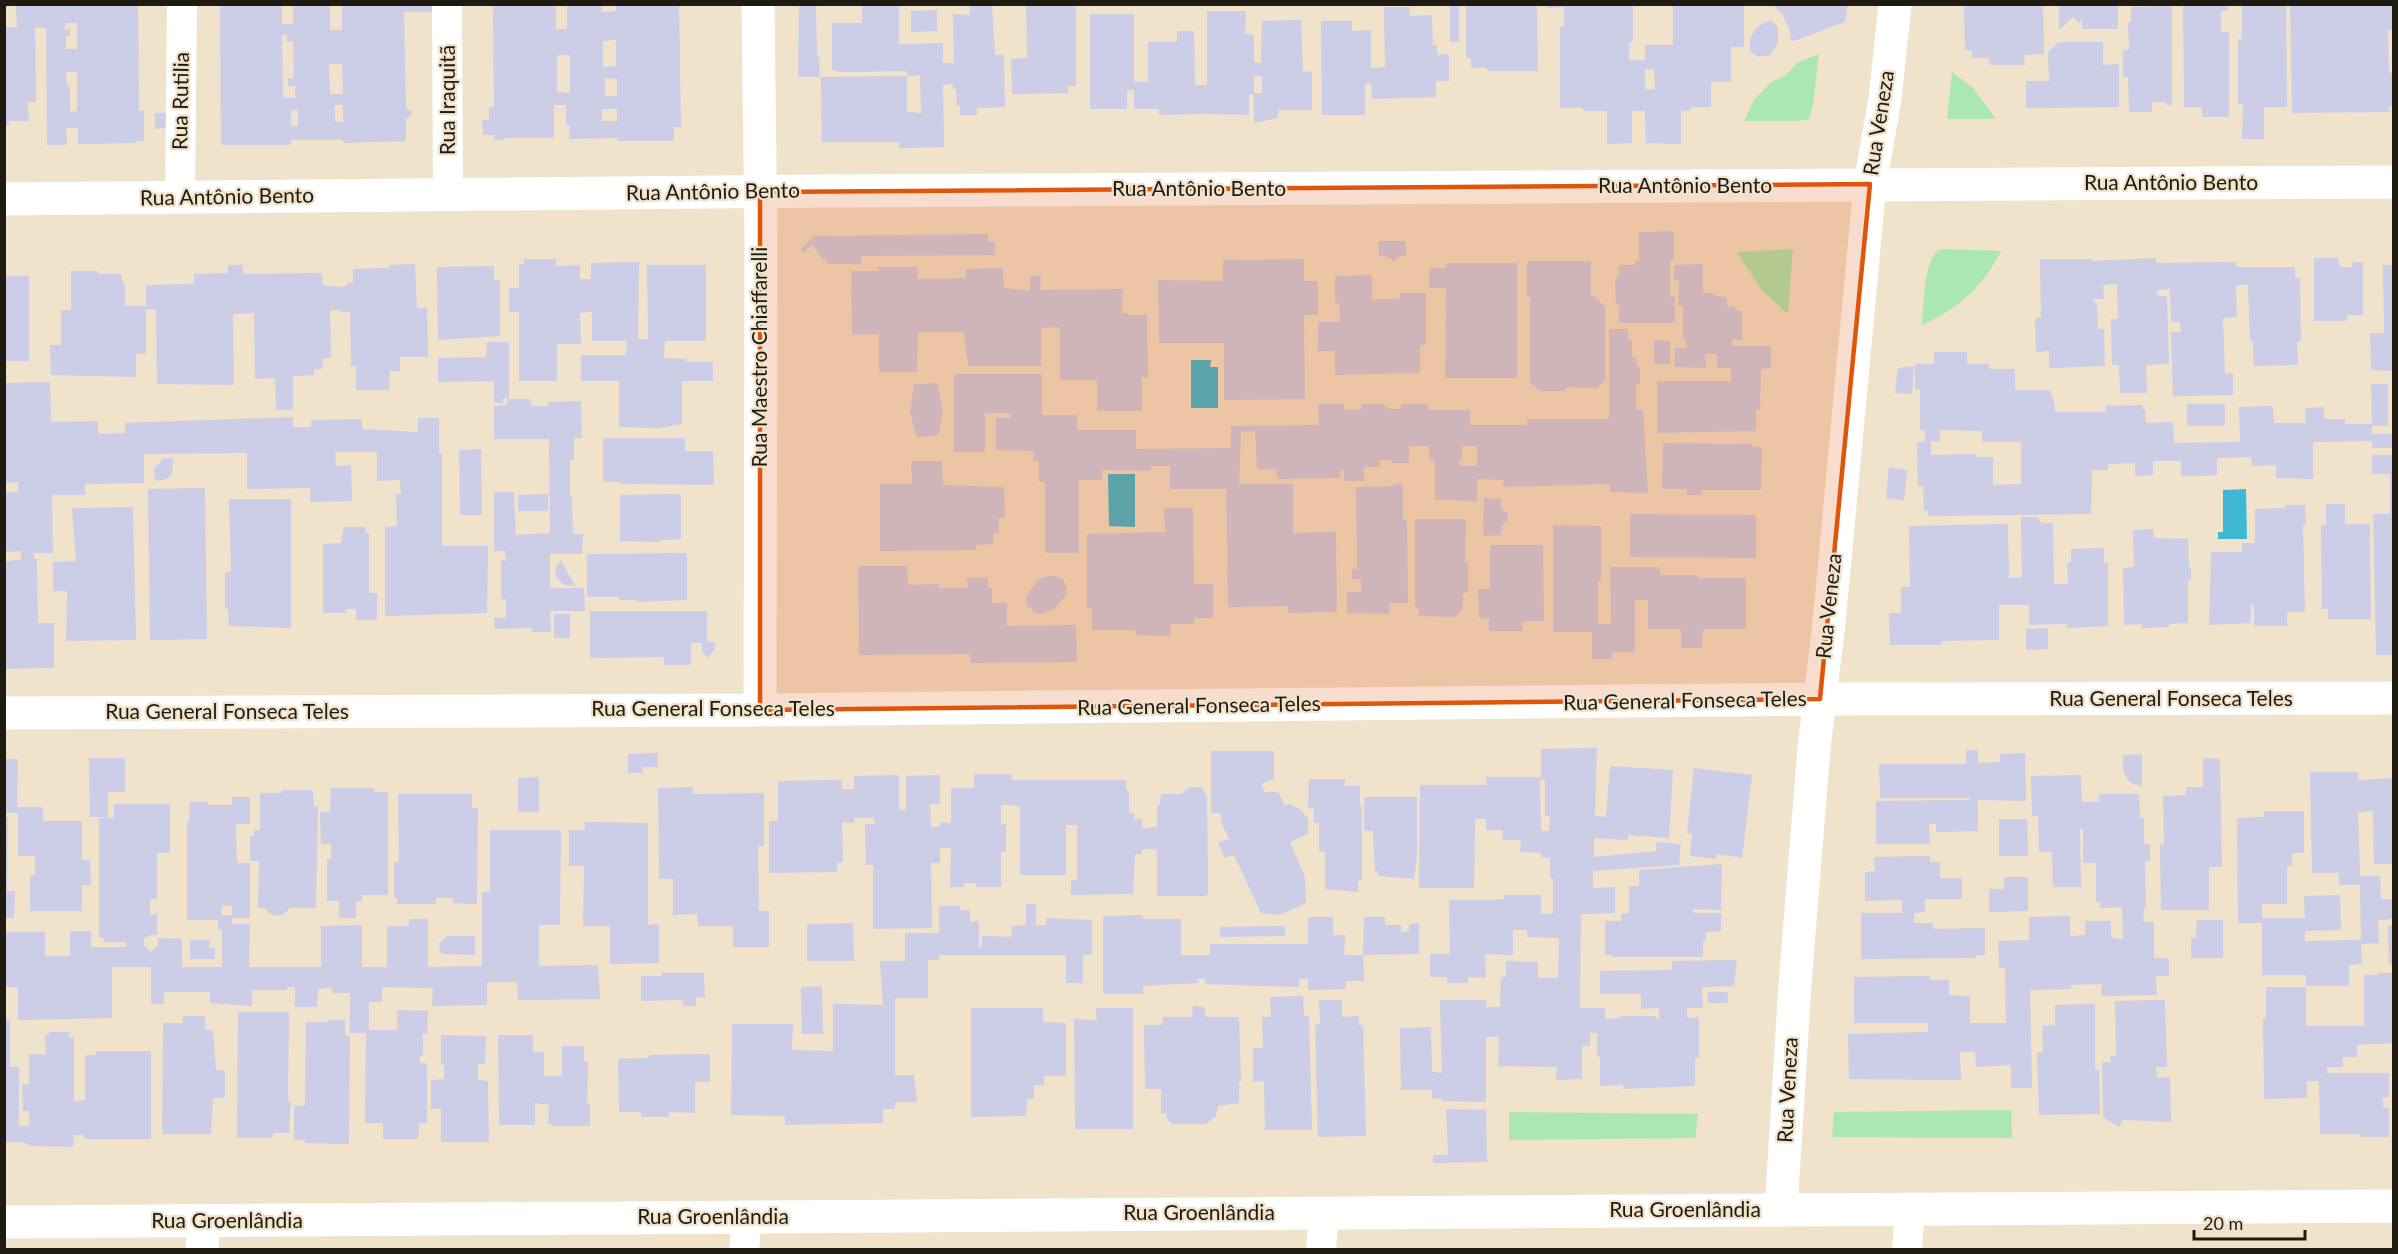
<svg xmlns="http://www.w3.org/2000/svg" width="2398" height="1254" font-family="Lato,sans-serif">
<rect width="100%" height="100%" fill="#f0e2cb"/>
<path fill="#aae7b1" d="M1819,54l-6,50 -4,15 -9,2h-56l10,-21 17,-18 14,-6 12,-13z
M1952,72l20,15 24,32h-49z
M1793,249l-5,65 -27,-25 -24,-37z
M1941,249l60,2c-17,34 -44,59 -79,74 2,-18 1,-69 19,-76z
M2011,1110l1,28 -180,-1 2,-25z
M1509,1112l189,2 -3,24 -186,2z"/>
<path fill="#3eb8d3" d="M1191,360h20l-1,7h8v41h-27z
M1108,474h27v53l-26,-1z
M2246,489l1,50h-29v-7h5v-42z"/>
<path fill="#cccde6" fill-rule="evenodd" d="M16,4h122l1,107h5v30h-7v2l-59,1v-16h-12l1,17h-20l-1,-117h-11l1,74h-8l1,19h-20v4h-5v-98h13zM65,23h12v26h-11v-13h4v-7l-5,1zM66,72h11v39l-7,1v-26l-3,1z
M220,4h62v20h11v-20h37v26h12v-26h93v8h-31l2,93v3l5,3 1,4 -6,4v22l-63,2v-3h-52v5h-70zM282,35h5v7l6,-1 1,37h-6v8h7v12h-12zM329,64h13l1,30h-13zM335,105h8v17h-8zM291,110h7v16h-7z
M493,4h63v25h11v-25h35v8l14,-1v-7h63l2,123h-7v14h-57v-3l-48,1 1,-14h-4v-20h-12v33h-49l-1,2h-10v-5h-11l-1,-15h7v-13h4l1,-2zM616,40v26l-13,1v-26zM557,55h13v38l-13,-1zM605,78l12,1v17h-12zM602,109h15v12h-15z
M799,4h17l1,52h2l1,21h-22z
M862,4h37v40l44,-1v20h11l-1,-49 17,1v-9l22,-2 3,51h9l1,52 -28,1v7h-17v-9h-3l-1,-17h-3v-5l-10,1 1,62 -45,1v-6h-77l-1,-65 86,-1v36l14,1 -1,-38 -13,1v-5l-65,1 -10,-2v-47h30z
M1026,4h50v82h-8v7l-56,1 -1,-35 16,-1z
M1450,4h9v38h-9z
M1466,4h71l1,67h-51v-3h-16v-10h-5z
M1547,4h86v38h-4v18h16v-15h28v-41h71v43h-13v35h-20v25h-20v3l-10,1v33l-35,-1 -1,-32h-13v32l-25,1v-33h-24v-3h-23v-82l4,1v-20l-17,1zM1645,69h9l1,21 -10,-1z
M1772,4h76l-3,18 -51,19 -3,-1 -2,-12 -7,-14z
M1964,4h79l1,50 -20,1 1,10h-36v-7h-17v-7l-7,-1z
M2059,4h59v25h-36v-10l-3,4 -6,-6 -14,13z
M2183,4h45v7h-7v21h8v85h-27v-10h-18z
M2286,4l1,103h-23v32h-22l1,-35h-5v-65h4v-34z
M2290,4h104v26h-6l1,43h5v33h-5v6l-97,1z
M2172,6v99h-6v-3h-14v10h-23l-1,-35h-5v-27h6l-1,-27 3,-1v-15z
M1384,7h26l-1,9 23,-1 1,30h4v10l12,-1v27h-13v16l-64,2 -1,-15h-6v31h-43l-1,-94h31v10l19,-1v38l14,-1z
M937,10v21l-26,1v-21z
M1207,11h39l-1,23 9,1v27l7,1 1,-42 39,-1 2,51 9,1v38h-34v8l-24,5v-30h8v-17h-8v19l-5,-1v21l-44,-1 -46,1v-6h-25v-19h-7v19h-37v-95h44v68h14v-40h29v-11h17l1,54h12z
M1768,21h4l6,6v16l-8,12 -12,2 -8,-6v-12l6,-11z
M2059,42h44v23l16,-1v43l-93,1v-27h23l-1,-29z
M155,113h11l1,15 -12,1z
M1674,231v29h-4v37h5v26h-56v-18h-3l-1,-28 4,-1v-11h16v-4h4v-29z
M988,234v8h7v13l-134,1v8h-34v-4h-4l-11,-15 -9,8 -2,-4 13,-13z
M1378,241h28v15h-6l-6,5 -9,-5h-6z
M2156,258v5l80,-1v5h59v11h5l1,63h-4l1,24 -44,1 -1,-25h-3l-2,-56h-12l1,32 -14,1 2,56 8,-1v22l-60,1 -2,-64h10l-1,-10h-9l-1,-33 -13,1v6h10l2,68 -23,1 1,28h-27l-1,-28h-7l-1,-46h7l-1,-35 -14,1 1,14h-10v4h3l1,26h6l1,37 -56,2v-17l-13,1 -1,-34 6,-1 -1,-58h52v2z
M2314,258h24l2,9h12l1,-5h10v53h-16v6h-33z
M524,259h32v7l24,-1v14h11v-16l48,-1 -1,77h10l-1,-74h59v76h-41l-1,17 23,1 -1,3h27v19h-31v43l-23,4 -40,-1v-46h-38v-26h45l1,-14h-35v-29l-12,1 1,31h-24v37h-38v-69h-10v-24h10v-24h5z
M1304,259v22h14v34h-14l1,84 -81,1v-57h-65l-1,-63 65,1v-21z
M1527,261h64v35h4l10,11v73l-8,8 -29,-1 -5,4h-23l-10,-9v-85h-3z
M1446,263h71v115h-72l1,-90h-17v-20h16z
M415,264l2,44h10l1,49h-28v14h-10l-1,19h-33v-24h-5l-1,-54h-10v-2h-10l1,48h-9l1,11h-9v6l-21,1v34h-17l-1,-32 -20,1 -1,-66 -21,1 1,71 -77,-1 -1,-75h-10v45h-10v23l-85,-2 -1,-30h11v-35h10v-39h27v3h23l2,10h2v22h21v-21l48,-1v-10l34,-1v-8h15v9l79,-1 1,12 17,2 6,-1 1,-3h6v-14l36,-1v-3z
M1703,264v29h12v3l12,1v10l8,-1v4l7,1v29l-10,-1v7h39v22l-10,1 -1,41h-4v21l-99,2v-52h74v-13h-14v-14h-12l1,14 -32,-1 1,-19h12l-1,-9h-3v-33h-5l1,-25 -5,-1v-15z
M2383,265h11l-1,106 -22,-1 -1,-37h14z
M494,266v14h6v56l-62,4 -1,-73z
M878,267h39l1,12 48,-1v-9l37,-1 1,20 26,3v-15h11l-1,14 83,-1 -1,24h6v2h19l1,63 -6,-1v34h-45v-31h-37v-53l-19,1v38h-73l-4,-34h-46l-1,40h-38v-38l-27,1 -1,-64h28z
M1372,275v24h27v-6h27v52h-6v28l-85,2v-24h-17v-29h22l-1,-19h-4v-27z
M4,276h25v85h-25z
M1609,329h19v11h4v17h4l1,10h3v18l-4,-1v26h7l5,83 -38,-1v-8l-107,3 1,-7 -27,-1v22l-42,-1v-39l-6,-1v-14h-20v17h-18v-3h-12l1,7h-16v14h-20v-11h-3l-1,8 -63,1 -1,-10 -19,1 -2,-39 -14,1 -2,52h54v49l43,-1 1,80 -49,1v-7l-60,1 -2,-118h-56v-23h-19v5l-49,-1v10h-23v73h-34v-71h-6v-21h-6l1,-10 -38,-1v-32h15v-5h-26v39h-31v-78h88v41h35v15h59v19l95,-1v-22l88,-1 -1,-21h26v6l18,-1v-5h21l6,5h12v-5h27v6h42v15h57v-6h82zM1462,446h15v20h-17l-1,-7 3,1z
M1654,340l16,1v23h-16z
M487,342h22v57h22v7h17l1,-4 32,-1 1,37h-8v22h-4v36h2l1,38h10l-1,20h-32v34h34l1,23h-35l1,21h-20l1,-4 -37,1 -1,-11h12v-19h-5v-39l5,1 -1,-10h-11v-59h20l2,43 34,-2 -1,-94h-55v-33l13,-1v-7h-4v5h-9v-22l-56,1v-24l48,-1z
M1934,352h33v12h22v5h26v21h34l5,10 1,12h51v-6l37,-1 -1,4h3l1,14 27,-1 1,21 66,-1 -1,-35 34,-1 1,17h32l-1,-15 19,-1v12h21v5h27v10h22v14h-22v-7l-59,1v37l-37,-1v-13l-24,1 -1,-9 -34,1v17l-19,1h-17v-15h-28v14l-18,1v-13l-27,1v6h-16l-1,44 -163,2v-6l-4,1 -1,-25h-5l-1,-44h8v-12h-5v-41h-5v-25h19zM1940,430l42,1v11h39v42l-28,1v-28h-17v-3l-45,1v-14l9,1z
M1914,366l-2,28 -17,-1 3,-25z
M50,382l1,40 47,-1v13l27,-1v-10l168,-6v10h18v-7l51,-1v10l56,3v-14h21v35h3v93h46l-1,67 -102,3v-89l12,-1 -1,-32h5l-1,-14 -23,1v-29h-42l1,14 15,-1 1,36 -42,1v-14l-63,1v-36l-101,1h-2v29l-59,1v11h-33l1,58h-19v6h3l1,64h16v45l-50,1v-107l17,-3v-8l-17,1v-60h14v-10l-14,1v-100z
M937,383l6,29 -4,20 -2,4 -20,1 -7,-24 4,-29z
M2371,384h17v42h-16z
M2187,404h38v22h-38z
M603,438h82v13h28l1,34 -94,-1 -1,-2h-16z
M1663,443l90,1v3h9l-1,43h-59v5h-15v-6h-25z
M481,449l1,66h-22l-1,-65z
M2372,455h22l-1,200h-17l-3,-141h17v-40h-18z
M163,458h10l-1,15 -5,6 -12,2 -1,-12z
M911,461h31l1,24 61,2 1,31h-6v15l-6,1v10l-17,1v5l-96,1v-67h32z
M1889,467l18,3 -3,31 -18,-3z
M1394,484h9v36h4l1,83h-18l-1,11 -42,-1v-21h14v-13h-9v-10h5l-1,-82 38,-1z
M205,488l2,151 -57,1 -2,-151z
M548,494v17h-30v-16z
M681,494v45l-21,1v2l-40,-1v-46z
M1484,498l17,1v9l7,5 -1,8 -6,5v9l-18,1z
M229,499h62v129l-62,-2 -1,-17 -3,-1v-35l6,-1z
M2326,504h19v20h25l1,95h-43v-10h-6l-1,-84h5z
M2285,505h20l1,20h-3l2,87h-18v14h-33v-21h-3v18l-42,2 2,-73h31v-9h13v-34l30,-1z
M133,507l3,133 -70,1 1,-50h-14v-29l23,-1 -4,-53z
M1164,508h29l1,76h19v34h-19v6h-24l1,12 -36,-1v-5h-43v-22h-5v-74l78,-2z
M1630,514l126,1v43l-126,-1z
M2021,517h16l5,6h11l1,61h14l-1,-21 4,-1v-13l33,-1v15h4v63l-41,2v-4l-38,1v-20h-30v35l-57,1 -1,4h-51l-1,-32h12v-26h9l-1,-61 99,-2 1,54h13z
M1415,519h49l2,3 -1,37v3l3,1v29l-5,2v16l-4,1 -1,4 -4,2 -35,-1v-6l-4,-4z
M1553,525l48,1v55h-3v43h13l-1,-57h50v8h38v3h48v51h-43l-1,19h-21v-19h-33v-29h-13v52h-23v7h-20v-27h-39z
M344,527h21l1,6h3v60h8v27h-21v-11h-10v4h-23v-69l18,-1z
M2153,529l1,9 34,1 1,29h2v12h-3v43l-19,1v3l-28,1 1,-4 -18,1 -1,-57 11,-1 -1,-37z
M1490,545h53l1,76h-21l-1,10h-33v-13l-10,1 -1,-30h12z
M687,553v47l-50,2v-2h-18v-3h-32v-43z
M561,560l14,26 -11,-1 -8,-8 -1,-8z
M858,566h49l1,19 31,-1v4h29l-1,-10 21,-1v10l4,1v15h15v23l69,-1 1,37 -107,1v-9l-111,1z
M1052,575l12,5 3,8 -2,9 -11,12 -11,5 -8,-1 -9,-8v-9l13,-17z
M590,611h117v31h8v7l-7,9 -6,-6v-9h-11v22h-27v-8l-74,1z
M554,614h16v24h-16z
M2048,628v21l-22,1v-21z
M1597,748l-2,68 11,1 4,-51 63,4 -4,68 -41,-3v5l-34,-2v19l63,-6 -1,-9 25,2 -2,21 -86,6v17l22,-1v26l-34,1 -1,94h25v11l16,-1 1,-2h34l-1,2 4,1v-11l-18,1v-15h-41v-23l72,-1v-9l65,-1 -3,26 -32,1 1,21h-16v10l12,-1v41h-4v28l-72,3v-4l-23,1v-29h-3v-24h-7v13h-8v33l-26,1 1,-13 -59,-1 1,-29h-13v65l-44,-1v-2l-10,-1v-8h-31l-1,-62 31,-1 1,45 10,1 -2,-73h46v7h14l1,-30h5v-16l32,1v16h20l1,-40 -32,-1v-7h-14v25l-28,-1 1,24 -18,-1v6h-21v-6h-17v-23h20l-1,-54h37l18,-1v-4h37v19h12v-36h-3v-20l-9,-1v-4l-21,-1 1,-12h-18l-1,-10h-16v-11h-11l-1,69h-55l1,-103h66v-8h55v-28zM1540,780h5v36h5l-1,15h-8z
M1966,750h12v13l22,-1v-8l25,-1 1,48 -48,-1v31l-42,1v-8h-7l1,20h-54v-43l94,-1v-2h-90l-1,-34h87z
M1211,751h63v28l-13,5 4,9 7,-2 7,2 6,13 4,-2 12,6 7,9v15l-18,8 15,35 1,26 -26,12 -19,-2 -27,-58 -9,3 -7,-15 11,-4 -9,-19 3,-2 -3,-5h-9z
M658,753v14h-16l1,6h-15v-19z
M2142,754v33l-11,-4 -5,-6 -3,-8v-14z
M89,758h36v34h-17v25h-18z
M2203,758l17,1 2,108h-13v43h-48l-1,-66 4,1 -1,-49 23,-1v-8h17z
M4,759h14l-1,48h26v14h39v39h8l1,25h-9v26h-52v-36h5v-19h-17v-43h-14z
M1694,768l58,7 -10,83 -25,-4 -1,5 -26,-3 2,-22 -5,-1z
M2310,772h48v8l36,-2v86h-20l-1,-53 -15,1 2,64h20l1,23h12l1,20 -16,1 1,23 -18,1 1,20 -13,1v21h-43v-11h-44v-52h-24l-1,-105 27,-1v-6h40v42h-12v13h-5v38h-25v14h43l-1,-22 36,-1 1,35 -36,1v10l56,-1 -1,-55h-21v-12h-27z
M974,774h37l1,6h114v10h3v23h5v7l8,-1v9l15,-1v-20l3,-4 1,-9h20l9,-7h11l6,10 1,96 -2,3h-49v-45l-2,-2h-13v5h-7l-2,40 -62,1v-15h6v-55h-11v50h-46v-68l-9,-2h-10v20l5,-1v28h-5v35h-25l1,-4h-13v4h-14l1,-39h-11v15h-9l1,65 -59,1v-64h-7l-1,-41h10l-1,-6h-20v5l-12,-1 1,40 -6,1v9l-68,1v-52h9v-40l64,-1v9h12v-13l45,-1v35h7v-34l34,-1v29h-10l1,23h9v-5l11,1v-35h23z
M2081,775l1,27h17v-8h40l1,24h4v26h6v17h-5l1,47 -2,-1 -1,15h11v36h15v18h-13l1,19 -56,1 1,-12 -31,1v4l-41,1 2,98h-21v-23l-35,2 -1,-15h-15l1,28 -112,-1 -1,-45 80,-2v-9h-74v-46l76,-1v4h19v15l21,1v27h36l-1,-55h-6l-1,-27 31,-1v-23l41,-1v20l15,-1v-14h26v16l12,3 -1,-33 -22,1v-6h-4v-39h-13v-34h-3l1,58h-28l-1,-35h-13l-1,-37 -6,1 -1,-40z
M539,777v35h-21v-34z
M1309,779h36v7h15v20h2v74l-4,1v11l-33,-3v-37h-6v-29h-5v-14l-6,-1z
M693,787v7l71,-1v53h-6l1,65h10v36h-36v-21h-35l-1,-12 -24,1v-36h-14l-1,-91z
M331,788h43v4h14v103h-26v6l-6,1v16h-17v-17h-12v-42l4,1v-16h-10l-1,-32h10z
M282,790h31l1,16 4,1 -2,101h-26l-6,6 -7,2 -8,-3 -4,-5h-7l1,-47h-9v-25h4v-6h6v-37h22z
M398,794h74v14h6l-1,96 -24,-1v-5h-17v6h-39v-6h-3v-36h5z
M232,797h18v27h-14l1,39h13v55h-18v6h18l-1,43h72v-41l41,-1v42h25v-41h22v-7h19v48l54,-1v-74h8v-62h71l-1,95h-21v41l59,-1 2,34 -82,1 -1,-18h-30v23l-55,1 1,-18 -51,-1v15h-13v28h28v-20l31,1 -1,23 -4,-1v22l-3,1v7h7v60h-8l-1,16h-35v-16h-18l1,-90h-16v-40h-18v-5l-14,1 -1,18h-22v-20h-8v3h-35v16l-42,-3v-11h-46v12h-13v-37h-39v51l-94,2v-33h-14v-55h41v24h25v-25h21v16h35v-5h-23l1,-4h-5v-120h15v-14h56v49h-13v46h-7v16l7,-1v21h-7l-6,4v7l7,6 7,-7v-7l24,1v28h40v-38h-4v-9h-31v-98h2l1,-20h18v3h24zM222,906h10v9h-11z
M1364,797h53v60l-3,22 -36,-3v-5h-3l-2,-40h-9z
M4,817h4l-1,74h8l-1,27h-10z
M1999,819h28l1,37h-29z
M585,822l63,1v102l11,-1v39l-49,1v-38h-27l1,-60h-15v-36h16z
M1930,856v6h10v16h22v21h-37v13l-11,1v10h19v6l52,-1v27h-9v3l-115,1v-46h41v-13l-37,1v-29l10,-1 -1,-14z
M1722,864l-1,46 -28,-1v4h28v18l-15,1v9h-3v16h-91l1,-2h-8v-34h16v-7l8,-1v-27h10v-16z
M2004,877h24v34l-39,1v-23h15z
M1026,904h10v21h10v-7l46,2v35h-9v28h-17v-28h-127v5h-11v38h-33v77h19l3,27h-22v7h-12v14l-98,2v-9l-54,-1 1,-91h61l-1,26 41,1v-47l50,1 -3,-44h25v-28h34v-27h21v4h10v12l9,-1v26h3v-11l30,1 -1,-11 15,-1z
M1142,915l1,4h38v36h29v-11h98v-27h25v18h12l-1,20h19l1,26h-18v8l-38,1v-11h-9v8l-94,-3 1,-5h-8v4l-55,3v8h-40v-78z
M1364,917h21v8h16v7l8,-1v-7l10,-1v31l-56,1z
M2197,920h26v38h-32v-20h5z
M853,923l1,38h-47v-37z
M2394,925v39h-5l-1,-38z
M1285,926v10l-65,1v-10z
M447,936h28v19l-32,-1 -3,-3 -1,-8z
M190,940h20l-1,8h6v11h-25z
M662,973h42l1,25 -10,-1 1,9h-13v-6l-42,1v-25h20z
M2378,973h16v70l-37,2v12h-14v10h-16v6h62v24l-6,1v10h6v29h-29l-1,-3h-39l-1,-53h-12v17l-43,1 -1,-80 3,-1v-31h40v39h58v-51h14z
M822,986l1,48h-21l-1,-47z
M1707,992h21l-1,11h-19z
M1303,996l1,20h5l3,114h-47l-1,-49 -11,1v-34h10l-1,-31h9l-1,-20z
M1319,1000h23v17l17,-1v9h4l3,111 -48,1 -3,-112 5,-1z
M2165,1000l2,67h-11l1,11 13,-1 1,45 -48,-2 -4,7 -16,-10 -1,-55h9l-1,-6h6l-1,-55z
M2095,1004v66h4l1,44 -61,1 -2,-62 6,-1 -1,-26 13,-1v-20z
M1193,1006l11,1 2,10h33l2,64 -2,2v20l-21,3 -2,10 -10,8h-33l-6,-5 -1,-6 -5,1v-25h-16l-1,-64h18l1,-8h29z
M971,1008h72v14l23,1v53h-22v9h-10v14h-7l-1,17 -55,1z
M1096,1008h37v121h-58l-1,-110 23,1z
M238,1012h51l-1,89 3,1 -2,31h-16v5h-36z
M183,1016h22v14h8l3,40h9v28h-12l-2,36h-49l1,-111h20z
M4,1019l6,1v47h9v59h10v-15h-6l-1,-27h7v-30h17l-1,-19h4v-3h20v6l5,-1v64l11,-1v-45h11v-4h55v88h-67v-4h-10l-1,12 -44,-1v-2l-10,-2h-15z
M328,1020h17v16h5l-1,108 -44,-1v-3h-11v-34h11l1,-84h22z
M441,1035l45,1 -1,28h-7v16l10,1 1,61h-48v-33h-10v-29l13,-1v-14h-3z
M498,1035h35v17h11v24h18v-30h22v15h4l-1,42 3,1v22h-38l1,-2h-5l1,-19 -14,-2v22h-36z
M710,1054v28h-15v31l-26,-1v5h-28v-5h-22l-1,-53 30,-1 1,-3z
M1446,1109l40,1 1,52 -54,1v-8h15z"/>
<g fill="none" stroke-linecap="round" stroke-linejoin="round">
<path stroke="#fff" stroke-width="30" d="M447,4l1,191
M180,198l2,-194
M744,1250l3,-33
M1321,1250l3,-38
M1907,1250l3,-41"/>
<path stroke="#fff" stroke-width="33" d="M758,4l3,238 -1,468
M4,199l818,-8 1572,-9
M4,713l756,-3 1060,-11 574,-1
M1781,1210l14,-226 19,-236 15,-125 41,-439 15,-85 10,-95
M202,1250l2,-29"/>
<path stroke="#fff" stroke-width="33" d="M4,1222l2390,-16"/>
</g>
<path fill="#de560c" fill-opacity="0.2" stroke="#de560c" stroke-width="4.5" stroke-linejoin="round" d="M1870,184l-50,515 -1060,11v-518z"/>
<g text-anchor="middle" stroke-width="4.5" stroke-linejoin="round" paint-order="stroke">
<g font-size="21" fill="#201b12" stroke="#f0e2cb">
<text transform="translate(448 100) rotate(-90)" y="7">Rua Iraquitã</text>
<text transform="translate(181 101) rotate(-89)" y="7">Rua Rutilia</text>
<text transform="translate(1879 123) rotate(-81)" y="7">Rua Veneza</text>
<text x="2171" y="190">Rua Antônio Bento</text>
<text x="1685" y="193">Rua Antônio Bento</text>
<text x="1199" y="196">Rua Antônio Bento</text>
<text transform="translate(713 192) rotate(-1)" y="7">Rua Antônio Bento</text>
<text transform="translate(227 197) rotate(-1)" y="7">Rua Antônio Bento</text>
<text transform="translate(760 357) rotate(-90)" y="7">Rua Maestro Chiaffarelli</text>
<text transform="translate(1829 606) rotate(-84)" y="7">Rua Veneza</text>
<text x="2171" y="706">Rua General Fonseca Teles</text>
<text transform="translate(1685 701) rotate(-1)" y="7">Rua General Fonseca Teles</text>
<text transform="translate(1199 706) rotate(-1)" y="7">Rua General Fonseca Teles</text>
<text x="713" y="716">Rua General Fonseca Teles</text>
<text x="227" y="719">Rua General Fonseca Teles</text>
<text transform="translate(1788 1090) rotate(-87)" y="7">Rua Veneza</text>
<text x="1685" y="1217">Rua Groenlândia</text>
<text x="1199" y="1220">Rua Groenlândia</text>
<text x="713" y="1224">Rua Groenlândia</text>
<text x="227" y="1228">Rua Groenlândia</text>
</g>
</g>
<rect width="2398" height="1254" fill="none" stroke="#201b12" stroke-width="12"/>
<path d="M2194 1230v9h111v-9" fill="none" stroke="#201b12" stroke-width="3"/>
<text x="2203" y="1230" font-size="18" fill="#201b12" stroke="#f0e2cb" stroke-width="4.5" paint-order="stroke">20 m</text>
</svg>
